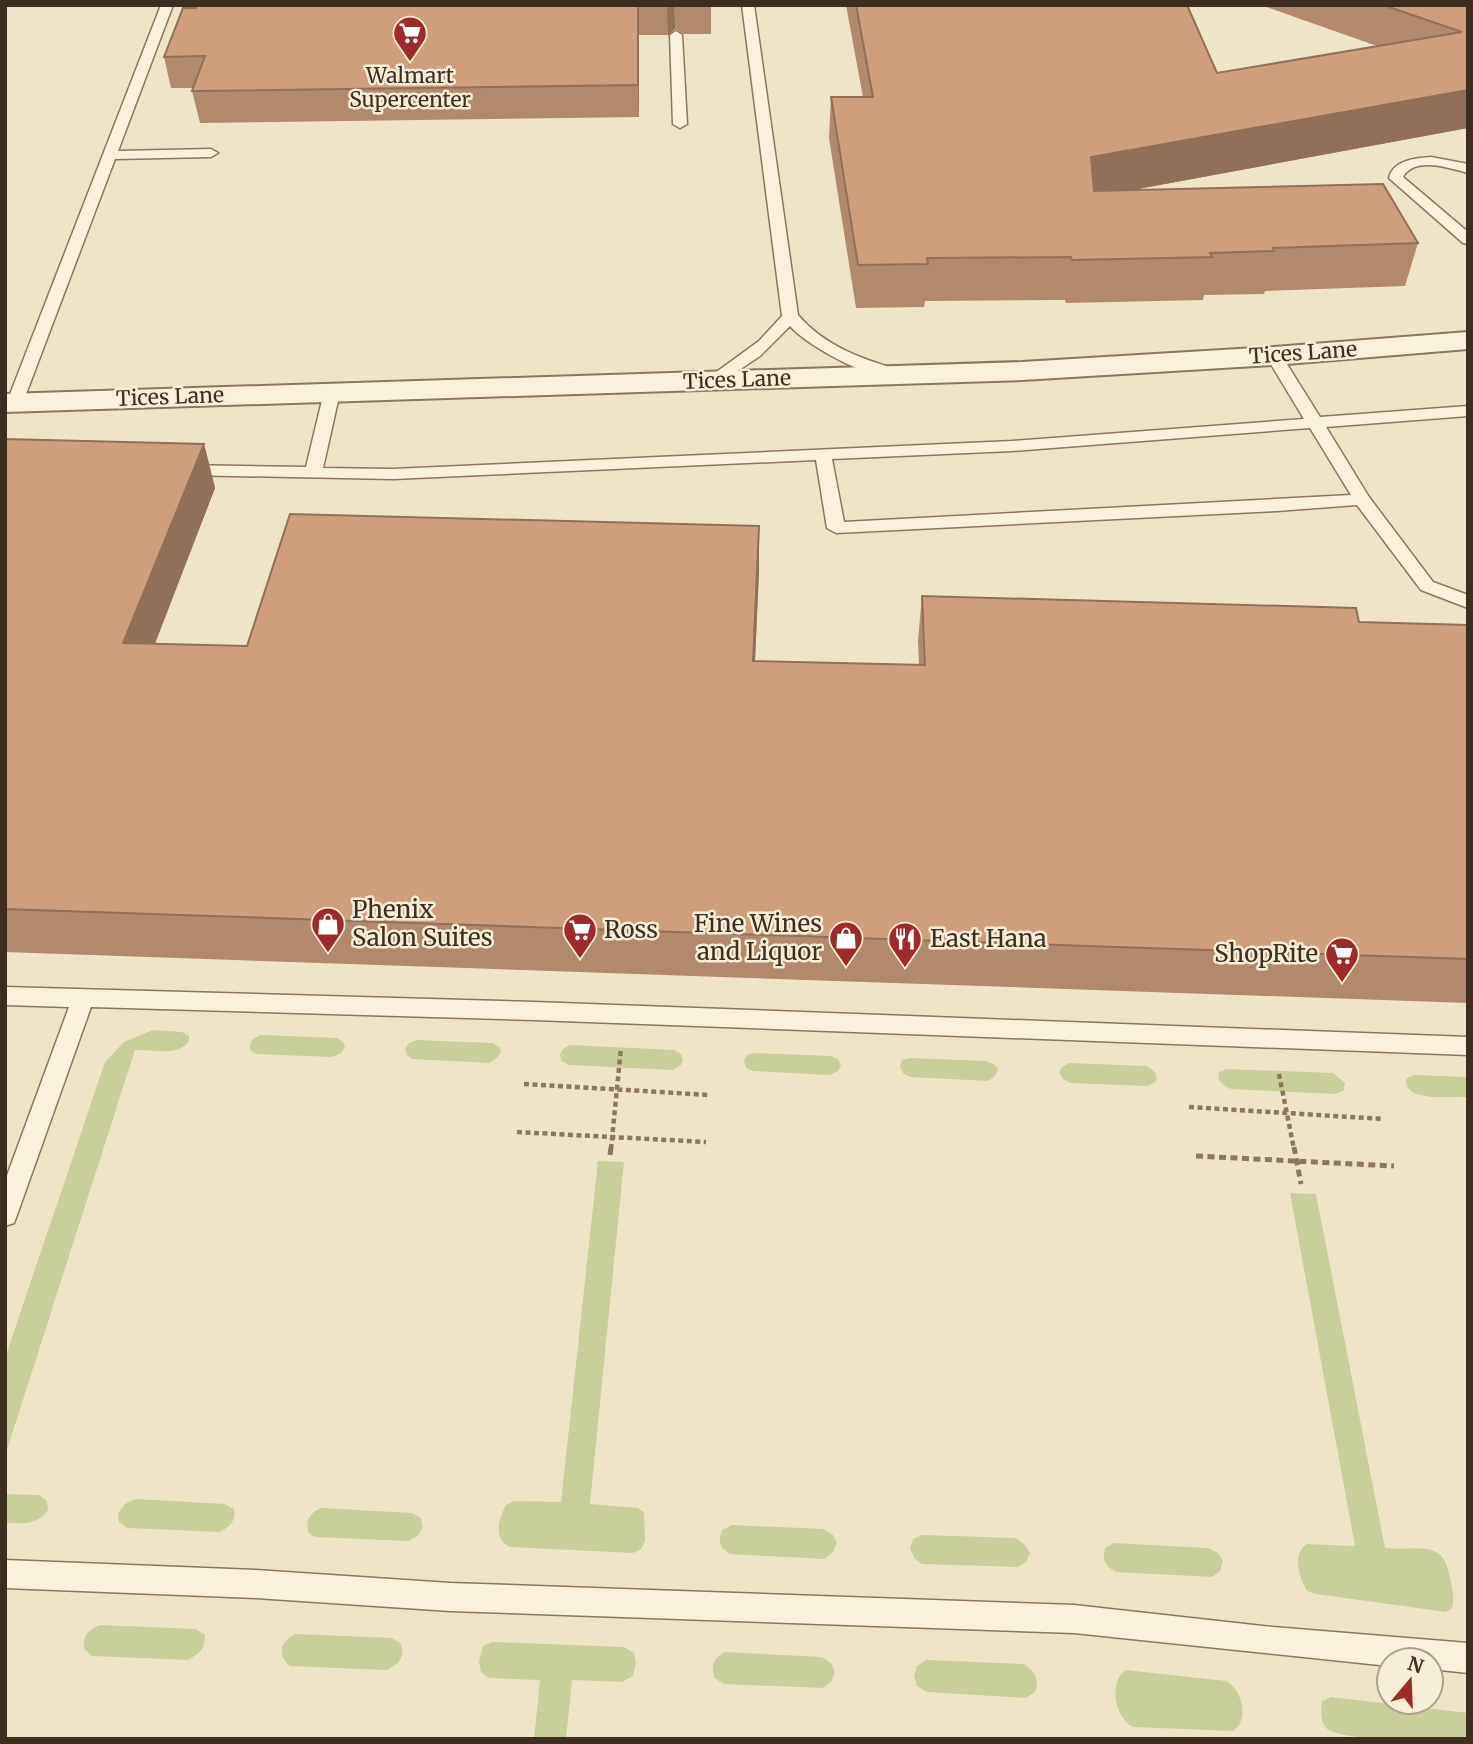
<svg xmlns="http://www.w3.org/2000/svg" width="1473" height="1744" font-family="Merriweather,serif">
<rect width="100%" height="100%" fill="#f0e4c8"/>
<path fill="#c9cf9b" d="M153,1030l29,2 7,4v5c-10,16 -37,8 -54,9l-130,406v-98l100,-296 19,-20z
M261,1035l76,3 6,4 2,5 -4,6 -9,4 -76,-3 -6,-4c-1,-9 3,-12 11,-15z
M417,1040l75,3 8,4 1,5 -4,6 -8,5 -77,-4 -5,-4 -2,-6 4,-6z
M570,1045l104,5 7,4 2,6 -2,5 -9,5 -103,-5 -8,-4 -1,-7 3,-5z
M754,1053l77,3 7,3 3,6 -3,6 -8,4 -77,-4 -7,-3 -2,-7 3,-6z
M910,1058l76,3 9,4 3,5 -3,6 -7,5 -78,-4 -7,-4 -3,-6 2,-7z
M1069,1063l77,3c8,4 12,7 10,16l-8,4 -78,-3 -7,-4 -4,-7 3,-5z
M1227,1069l106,4 12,10 -1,7 -9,4 -104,-5c-8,-4 -14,-7 -12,-17z
M1414,1075l54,2v20c-17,-1 -64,6 -62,-18z
M598,1161l26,1 -34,342 47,4 7,4 1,29 -4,8 -8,4 -123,-6c-17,-8 -12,-28 -4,-42l8,-4 47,1z
M1290,1193l26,1 69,354c30,3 58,-9 64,26 3,12 6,23 3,34l-6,4 -130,-18 -9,-3c-8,-13 -15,-38 0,-47l48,2z
M5,1494l34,1 8,6 1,9c-12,16 -25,13 -43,13z
M135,1499l90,5 9,5c2,13 -4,18 -15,23l-92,-4 -8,-6 -1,-9 7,-9z
M321,1508l91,5 9,5 2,9 -5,9 -10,5 -93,-4 -7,-5c-2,-13 1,-18 13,-24z
M732,1525l92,4 9,6 4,8 -4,9 -9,7 -94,-5c-11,-7 -12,-13 -8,-24z
M922,1535l94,3 9,7 5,8 -4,9 -8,5 -96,-3 -8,-6 -4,-10 3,-9z
M1114,1543l94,5 10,5 5,8 -3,10 -8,6 -96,-5c-11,-6 -14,-12 -11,-24z
M100,1625l96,4 9,6c0,14 -5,18 -17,25l-96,-4 -8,-7c-1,-13 4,-19 16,-24z
M296,1634l96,4 9,6 2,10 -5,9 -11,7 -97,-4c-14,-12 -10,-25 6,-32z
M492,1642l132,5 10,6 2,10 -3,13 -11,6 -50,-2 -6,59h-32l6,-59 -51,-2 -8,-6 -2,-11 4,-15z
M725,1652l97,5 9,6 4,9 -4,10 -9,6 -98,-4 -10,-6c-3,-14 -1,-19 11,-26z
M926,1660l98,4c11,8 15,13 12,27l-10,7 -99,-6 -10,-6 -3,-10 3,-10z
M1126,1670l100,11c16,8 24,39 7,50l-100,-4c-18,-8 -25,-46 -7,-57z
M1331,1697l137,16v26c-25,0 -127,4 -142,-11 -6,-7 -5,-18 -4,-27z"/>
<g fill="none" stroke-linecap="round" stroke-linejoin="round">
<g stroke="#8d765c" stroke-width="3">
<path id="service" d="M161,5h12l-55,146 93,-2 7,4 -7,4 -96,2 -92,243 -2,3h-12l-2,-3z
M742,5h12l44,310c27,32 65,44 104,56l2,3 -2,3c-26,7 -95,-31 -112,-51l-30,30 -42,28 -6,2 -8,-5 55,-40 23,-25z
M676,31l6,4 5,89 -7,4 -7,-4 -3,-89z
M1431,157l37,7v9c-19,-5 -53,-17 -65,4l65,55v12l-5,-1 -74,-65c4,-18 27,-20 42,-21z
M1274,351l6,2 40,64 148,-11v10l-142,11 43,70 64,85 35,13v13l-47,-18 -64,-85 -80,6 -441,22 -9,-5 -11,-68 -423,19 -209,-4 -8,-5 8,-5 122,2 18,-75 8,-5 8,5 -17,76 70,1 619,-28 292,-22 -38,-63zM1310,428l41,67 -507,27 -12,-63 180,-8z
M5,987l529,15 934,35v18l-934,-35 -443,-13 -74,208 -3,8 -9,3v-45l64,-174 -64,-2z
M5,1560l251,10 194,13 624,22 199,22 195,16v30l-37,-4v-9h-42v6l-315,-33 -624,-22 -194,-13 -251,-10z"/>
</g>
<g stroke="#8d765c" stroke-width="4">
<path id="tertiary" d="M1468,332v17l-194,16 -252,15 -1017,32v-18l1017,-32 252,-15z"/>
</g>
<path stroke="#8d765c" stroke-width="4.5" stroke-dasharray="5 3.5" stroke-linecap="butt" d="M1279,1074l15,75
M524,1084l185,11
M1189,1107l194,12
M517,1132l189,10
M611,1149l10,-101"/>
<path stroke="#8d765c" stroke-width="5" stroke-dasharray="7 4.5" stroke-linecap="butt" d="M1294,1147l7,37
M610,1155l1,-8
M1196,1156l198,10"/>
<use href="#service" fill="#faf1dc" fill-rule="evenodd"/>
<use href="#tertiary" fill="#faf1dc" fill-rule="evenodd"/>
</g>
<path fill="#b2896c" d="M197,5h514v29h-27l-9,-5 -7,6h-29v82l-439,6 -8,-32 2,-3h-23l-7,-31z
M846,5h341l30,68 160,-27 -116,-41h207v123l-336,62 286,53 -13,43 -140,5 -1,3 -60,1 -1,5 -137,3 -1,-3 -140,1 -1,6 -68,1 -27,-170 2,-41h32z
M5,439l199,5 11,44 -60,156 92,2 512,-120v44l-4,91 164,4 -1,-25 4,-44 437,26 109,3v378l-1463,-51z"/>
<path fill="#916f58" d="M638,5l1,30v82l-1,-32z
M667,5h7l1,24 -7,6z
M1468,90v38l-384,71 7,-42z
M204,444l11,44 -77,199 -15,-44z
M759,526v44l-6,136v-45z"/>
<path fill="#cf9f7d" stroke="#916f58" stroke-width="2" d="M197,5h441v80l-446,6 13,-35 -41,1 19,-49h13z
M856,5h331l30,68 245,-41 -79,-27h85v85l-377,67 3,34 289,-7 35,59 -145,5 1,3 -64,2 2,4 -140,3 -1,-3 -144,1 1,6 -70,1 -27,-168h42z
M5,439l199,5 -81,199 124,3 43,-132 469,12 -6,135 172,4 -3,-69 434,12 3,14 109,3v334l-1463,-50z"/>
<defs>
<g id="supermarket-pin" transform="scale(1.75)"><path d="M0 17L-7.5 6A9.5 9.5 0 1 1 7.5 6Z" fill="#9e2a2b" stroke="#f7eed8"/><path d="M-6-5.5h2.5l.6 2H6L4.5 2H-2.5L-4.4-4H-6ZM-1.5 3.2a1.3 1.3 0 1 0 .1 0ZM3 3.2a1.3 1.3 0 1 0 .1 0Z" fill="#fff"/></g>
<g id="shop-pin" transform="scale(1.75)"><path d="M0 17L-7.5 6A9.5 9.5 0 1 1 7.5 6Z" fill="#9e2a2b" stroke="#f7eed8"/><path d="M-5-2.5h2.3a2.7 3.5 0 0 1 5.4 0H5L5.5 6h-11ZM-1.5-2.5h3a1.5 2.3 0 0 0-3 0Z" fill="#fff"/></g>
<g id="restaurant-pin" transform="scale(1.75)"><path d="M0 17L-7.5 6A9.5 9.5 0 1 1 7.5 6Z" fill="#9e2a2b" stroke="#f7eed8"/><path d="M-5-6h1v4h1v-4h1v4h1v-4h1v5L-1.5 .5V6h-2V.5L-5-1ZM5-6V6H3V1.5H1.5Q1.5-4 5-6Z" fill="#fff"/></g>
</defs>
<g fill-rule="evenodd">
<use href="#supermarket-pin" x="410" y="33"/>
<use href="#shop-pin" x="328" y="924"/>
<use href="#supermarket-pin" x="580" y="930"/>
<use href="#shop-pin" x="846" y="938"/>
<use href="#restaurant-pin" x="905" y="939"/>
<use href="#supermarket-pin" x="1342" y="954"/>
</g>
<g text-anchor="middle" stroke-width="5" stroke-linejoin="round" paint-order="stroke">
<g font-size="21" fill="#3d2e20" stroke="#f7eed8">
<text x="410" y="83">Walmart<tspan x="410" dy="24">Supercenter</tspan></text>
</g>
<g font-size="21" fill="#3d2e20" stroke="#f7eed8">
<text transform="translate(1303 353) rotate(-4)" y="7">Tices Lane</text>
<text transform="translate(737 380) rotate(-2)" y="7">Tices Lane</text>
<text transform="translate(170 397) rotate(-2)" y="7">Tices Lane</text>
</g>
<g font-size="24" fill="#3d2e20" stroke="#f7eed8" text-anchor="start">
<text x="352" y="918">Phenix<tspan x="352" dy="28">Salon Suites</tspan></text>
<text x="822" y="932" text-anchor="end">Fine Wines<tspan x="822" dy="28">and Liquor</tspan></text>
<text x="604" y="938">Ross</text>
<text x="930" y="947">East Hana</text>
<text x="1318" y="962" text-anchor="end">ShopRite</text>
</g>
</g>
<rect width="1473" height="1744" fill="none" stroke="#3d2e20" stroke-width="14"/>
<g transform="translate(1410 1681) rotate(19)"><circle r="33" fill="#f7eed8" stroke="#ada18e" stroke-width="2"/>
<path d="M0-5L12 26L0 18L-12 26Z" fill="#9e2a2b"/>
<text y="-10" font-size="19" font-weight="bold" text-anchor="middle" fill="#3d2e20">N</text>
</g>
</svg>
